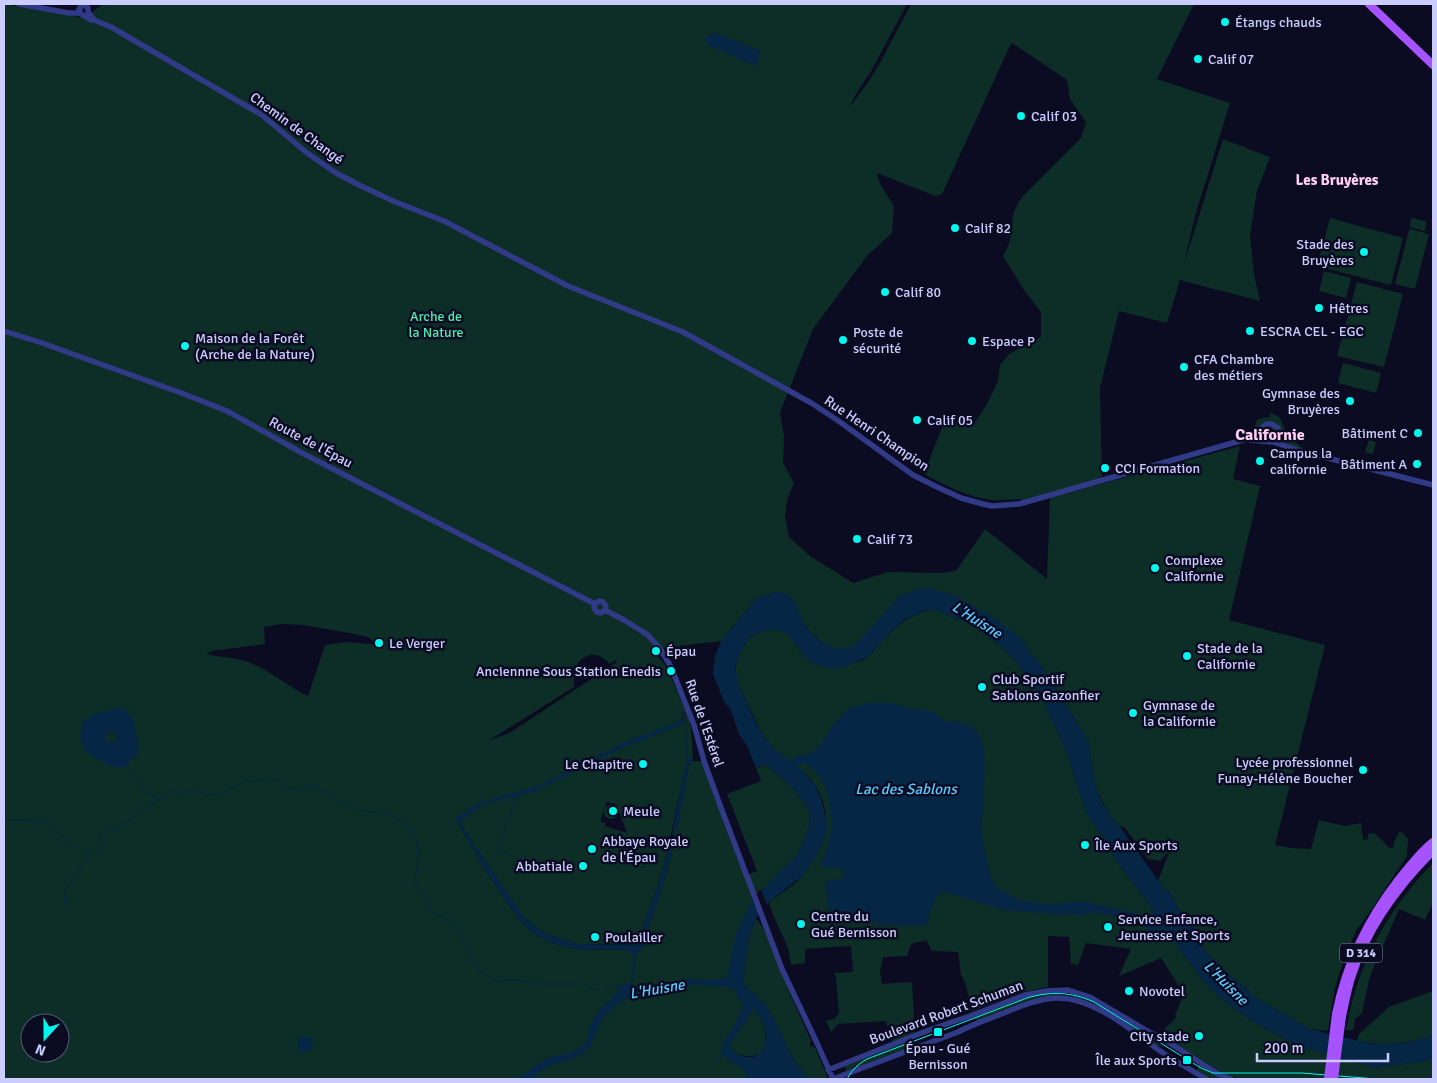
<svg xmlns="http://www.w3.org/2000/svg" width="1437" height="1083" font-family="Signika,sans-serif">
<rect width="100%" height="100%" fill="#0b0b22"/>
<path fill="#0d2d27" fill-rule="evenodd" d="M4,4l81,14 18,-14h804l-37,69 -16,24 -4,10 19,-26 11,-18 31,-59h283l-37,75 73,24 -35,113 -11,48 39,-125 47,18 -13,34 -7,44 4,39 6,27 -80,-21 -13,43 -48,-12 -19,77 2,93 -71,20c-13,-4 -25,0 -38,-1 -22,-1 -50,-16 -69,-26l19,-49 11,-2 20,1 13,-20 11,-23 2,-16 9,-11 32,-17v-25l-15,-19 -23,-37c15,-23 2,-40 21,-61l57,-57 5,-16 -16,-23 -3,-19 -55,-37 -4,7 -66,144 -7,2 -58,-23 3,11 14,22 -2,27 -25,23 -54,73 -33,84 4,23 -1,27 11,20 -7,17 -2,17 4,20 21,19 43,27 35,-11 54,1 14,-2 29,-42 62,50 3,-81 190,-52 -7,33 27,7 -31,134 96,25 -50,200 16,3 20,1 8,-29 26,6 16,-3 2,17 5,-1v-5l6,-1 10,9 5,6h4l2,-8 4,-8 4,1 5,6 -1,17 -35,53 -16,22 -14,34 -7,23 -7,43 -18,-2 -57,-33 -2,-3 -25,-21 -22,-22 -11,-21 -15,-21 -9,-16 -5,-3 -6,-8 12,-31 -10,11 -12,-2 -23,-31 -6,-2 -8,-9 -14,-26 -4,-16 -4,-33 -46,-74 -13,-15 -10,-15 -119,-43c-10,11 -39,48 -51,53 -16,6 -37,-10 -45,-23 -5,-7 -8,-17 -11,-25l-19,-8 -18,6 -36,43 -51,6 -16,4 13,17 19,44 -3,1 -2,8 -17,7 20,-4 1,-10 2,-1 4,14 2,31h-5l-24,108 -17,51 -12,28 -24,-1h-32l-34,-10 -22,-17 -49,-72 -14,-22 -3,-1 31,52 28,41c29,39 69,34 112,35l3,3 11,-6 24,-72 10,-40 -3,-1 1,-5h3l13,-68h14l43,114 10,-4 -30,-77 34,-13 -5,-13h2l6,-5 31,27 4,7 5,5 6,10 -1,15 -7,19 -7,12 -42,53 -17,65 12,27 -21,42 5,10 23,24h-751zM281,624l22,1 52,9 12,3 14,8 -35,-3 -21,3 -17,51c-23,-11 -42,-30 -67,-36 -11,-3 -23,-3 -35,-6l6,-3 53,-7 -1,-17zM590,655c9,-1 13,3 20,9l6,-4 1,2 -106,70 -23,9 86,-54c0,-15 0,-27 16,-32zM607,802l9,2 11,29 -23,-7 2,-2 -1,-1 -4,-1v-4zM30,1023h30v30h-30z
M1330,218l73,20 -12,47 -74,-19z
M1411,218l15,3 -1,10 -15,-4z
M1411,229l18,5 -14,55 -20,-5 14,-54z
M1324,271l27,7 -5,20 -27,-7z
M1357,282l46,12 -19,73 -47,-11z
M1343,363l38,10 -5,20 -38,-10z
M1269,413c15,1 13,16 21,24 4,4 9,8 13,12l-27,-8 2,-13 -13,-3 -5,10 2,3 -2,3 6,4 -10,-2c-2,-8 -3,-17 2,-24l12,-2z
M1263 433a7 7 0 1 1 14 0a7 7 0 1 1-14 0Z
M1369,440l7,2 -3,12 -8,-2z
M933,609l41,17 26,19 17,17 15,23 9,11 7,14 20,45 8,28 10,28 31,51 37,48 20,32 28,37 22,22 32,22 43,23 76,22 50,-7 8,-4v22l-109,-1v1h-57l-7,-1 -20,1 -18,-6 -63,-39 17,-16 -1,-3 9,-21 -23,-36 -42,18 12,-27 -45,-6 -8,22 -7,-1 -2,-27 -21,-1v51l-25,5 -51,19 -2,-2 -1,-10 -4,-17 -4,-7 -3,-23 -26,-1 -6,-11 -15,4 -4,12 -24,1 -3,15 2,12 30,-2 3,53 -23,8 -1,-17h-4l-1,-5 -48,3 -7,8 -5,-11 8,-2 5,-6 -3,-35 -2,-5 19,-1c0,-9 -2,-17 -2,-26l-46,3v14l-14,2 -3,-17 -15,-33 -4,-13c10,-7 26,-17 33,-26 3,-5 24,-56 24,-59 0,-10 -6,-24 -11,-32 -12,-19 -34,-26 -47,-43 -8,-10 -12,-21 -18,-33 -11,-23 -21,-35 -8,-60 5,-9 12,-16 23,-19 6,-2 16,-1 22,3 4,3 8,10 11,15 13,17 28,23 49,17 7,-2 15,-4 21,-8 5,-3 8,-10 12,-14 16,-17 30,-29 53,-34z
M604 812a7 7 0 1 1 14 0a7 7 0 1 1-14 0Z
M1433,863v30l-1,3 1,1v6l-8,17 -26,-11 -29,67 -8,37 -7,6 -2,11h-7c3,-13 5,-26 9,-38 14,-49 43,-93 78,-129z
M756,918l9,13 16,42 30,68 -1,2v3l5,1 13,32h-20l-16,-22 -22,-45 -27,-29 5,-42z
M1433,991v45c-26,7 -48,11 -75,5v-6l31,-28z
M1059,992l1,4 -83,25 -2,-2 1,-3 32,-13 29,-9z
M1073,994l13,2 76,45 -4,6 -11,-9 -75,-41z
M753,1007c4,4 7,9 9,14 6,14 7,37 -14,35 -7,0 -13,-2 -18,-7 0,-15 18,-28 23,-42z
M912,1039l3,7 -69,26 -1,-6z
M1200,1064l27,15h-18l-13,-8z"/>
<path fill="#062646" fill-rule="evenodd" d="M713,33l11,3 37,15 -5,15 -48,-21 -3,-5 3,-4z
M929,588l26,8 38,21 27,21 10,15 13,15 46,74 4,33 4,16 3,7 11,19 9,10 44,62 5,3 9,16 15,21 11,21 22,22 26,22 1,2 57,33 61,15 33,-1 29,-7v21l-8,4 -50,7 -76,-22 -43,-23 -32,-22 -22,-22 -28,-37 -41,-20 -29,-8 -14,-1 -9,2 -26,-1 -52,-4 -60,-19c-10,5 -13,23 -16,33l-4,2 -40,-1 -17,-5 -29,1 -4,-2 -3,-3 -5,-34 18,-4 1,-7 -1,-2 -23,-3c10,-23 14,-38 9,-64 -1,-9 -3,-17 -9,-25 -5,-7 -13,-12 -20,-18v-2l12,-4 9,-8 10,-17 18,-20 21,-5h21l18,5 25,4 11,9 14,1 14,5 8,12 3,10 1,21 -4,64 9,40 5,10 5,6 20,10 13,2 18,3 19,-3h16l61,14h4l3,-6 -37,-48 -31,-51 -10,-28 -8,-28 -27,-59 -9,-11 -15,-23 -17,-17 -11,-8 -15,-11 -41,-17 -10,2 -19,9 -13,11 -17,19 -4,6 -16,7 -16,5h-8l-18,-5 -6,-5 -19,-25 -15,-4 -6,1 -14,6 -7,8 -6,12 -4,10 3,18 17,37 9,16 10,12 27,20 14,16 7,17 4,16 1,9 -2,10 -5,12 -11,18 -8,10 -32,25 -13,16 -8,23 -5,42 22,21 12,21 15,32 16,22h-60l-6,-12 -10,-4 -9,-8 -4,3 -2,-1 6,-5 -1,-7 11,-17 11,-22 -12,-18c-11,-3 -23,0 -34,-4l-41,8 -26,2 -27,22 -6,11 -8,20 -4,5 -12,6 -29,10 -14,11h-13l11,-9 19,-12 18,-4 13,-5 8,-8 2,-12 9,-18 16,-15 7,-11 10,-3 3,-25 -6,-7c-43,-1 -83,4 -112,-35l-28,-41 -32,-54 1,-3 24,-15 58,-16 85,-44 57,-21 2,-2v-6l4,-1v1l-2,1 -1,10 -62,24 -88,44 -51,12 -23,18 14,23 51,74 20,15 34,10 56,1 12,-28 17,-50 7,-30 4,1 -9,37 -24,72 -6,9 -4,32c21,-1 41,-9 63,-9 11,0 21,3 32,-2l1,-3 8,-40 14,-30 29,-32 16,-14 7,-12 7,-19 1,-15 -6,-10 -5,-5 -4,-7 -31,-27 -3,4 -5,1 -9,-22 -8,-12 -9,-26 -5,-4 -12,-30 2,-18 6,-15 36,-43 18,-6h8l11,8 11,26 13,14 16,8h15l10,-7 42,-46 15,-5zM753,1008c22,19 16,66 -21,43l-2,-6c6,-12 19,-25 23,-37z
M122,708l10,9 7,31 -2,6 -8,8 -2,5c-4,0 -8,1 -12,0 -9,-2 -29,-13 -33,-22 -3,-7 -1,-17 1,-24 12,-8 25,-12 39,-13zM111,732l4,1 2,2 -2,8 -6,-2 -4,-2 1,-5z
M688,757l5,1v2l-3,2 -13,68h-3l-1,3 3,1v2l-4,-1z
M302,1037h9c6,9 0,14 -9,16l-3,-2 -2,-12z"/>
<path fill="#0b0b22" d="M761,889l7,19 -8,10 -8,-20z"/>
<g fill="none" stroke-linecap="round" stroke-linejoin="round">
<path stroke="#062646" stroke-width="1" d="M685,715l2,44
M130,770l14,20 14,10
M517,796l-20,55 62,20
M4,820h20l19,2 29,22
M76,846l12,9 15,-7 -4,-11 7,-5 8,-2 56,-38 3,-1 6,2 20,-2 5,4 13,-1 10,-3 18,-11 9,1 7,-2 8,3 5,-2h4l8,7 13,4 11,-5h6l9,6 8,3 6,8 11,3 12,5 25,3 7,2 13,9 6,6 6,21 -4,29 2,5 15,26 19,10 5,5 22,44 19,10 21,-1 23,4h41l11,5h6
M65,906l-1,-14 23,-35
M605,989l7,-3 9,2"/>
<path stroke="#062646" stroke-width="8" d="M785,768l15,-9h8"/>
<path stroke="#313a86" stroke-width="5.5" d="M19,4l50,9h11
M88,12l6,8 17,7 151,88 45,38 29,20 23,12 34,16 51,20 124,65 115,46 130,72 27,18 73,53 24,12 24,11 22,6 9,2 27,-2 224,-64 17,-7
M88,12v-4l-2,-2h-5l-2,3 2,5 10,6h3
M4,331l38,12 142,51 43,17 77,43 291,150
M1260,435c2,-23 32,-5 13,7
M1250,440l23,2 31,10 129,33
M595,604l-1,4 3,4 4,1 4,-3
M595,604l4,-3 4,1 3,4 -1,4
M605,610l19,10 24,15 13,15 10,17 23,58 10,36 16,44 62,164 35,74 16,36
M828,1070l101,-40 41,-14 55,-21 22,-4 21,-1 22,7 59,35 16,8 53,34 13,5
M833,1079l125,-47c15,-8 31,-13 46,-19 17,-7 34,-14 52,-15 38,-1 75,32 104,53 15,10 31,19 46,28"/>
<path stroke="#a653ff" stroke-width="8" d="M1369,4l64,61
M1336,1014c10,-50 32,-95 63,-135 11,-13 21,-27 34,-37
M1342,1016c3,-13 5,-25 9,-38 15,-48 47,-92 82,-127"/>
<path stroke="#00f7ec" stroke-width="1" d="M847,1079c5,-9 11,-15 20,-20l160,-61c23,-7 45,-6 67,4l107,66 12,5h89l74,6"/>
<path stroke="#a653ff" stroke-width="8" d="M1328,1079l8,-65
M1334,1079l8,-63"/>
</g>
<g fill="#00f7ec" stroke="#0b0b22" stroke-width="2">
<circle cx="1225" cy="22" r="5"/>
<circle cx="1198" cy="59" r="5"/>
<circle cx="1021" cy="116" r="5"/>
<circle cx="955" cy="228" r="5"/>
<circle cx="1364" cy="252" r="5"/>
<circle cx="885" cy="292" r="5"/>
<circle cx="1319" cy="308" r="5"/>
<circle cx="1250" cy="331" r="5"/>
<circle cx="843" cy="340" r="5"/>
<circle cx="972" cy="341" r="5"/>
<circle cx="185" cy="346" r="5"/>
<circle cx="1184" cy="367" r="5"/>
<circle cx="1350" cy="401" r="5"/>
<circle cx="917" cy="420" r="5"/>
<circle cx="1418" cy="433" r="5"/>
<circle cx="1260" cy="461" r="5"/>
<circle cx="1417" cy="464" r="5"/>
<circle cx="1105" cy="468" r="5"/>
<circle cx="857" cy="539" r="5"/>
<circle cx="1155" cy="568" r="5"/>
<circle cx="379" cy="643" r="5"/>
<circle cx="656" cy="651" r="5"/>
<circle cx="1187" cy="656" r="5"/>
<circle cx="671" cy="671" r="5"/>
<circle cx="982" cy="687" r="5"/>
<circle cx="1133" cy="713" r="5"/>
<circle cx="643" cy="764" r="5"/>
<circle cx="1363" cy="770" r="5"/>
<circle cx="613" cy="811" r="5"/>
<circle cx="1085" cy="845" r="5"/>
<circle cx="592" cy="849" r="5"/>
<circle cx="583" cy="866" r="5"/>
<circle cx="801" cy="924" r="5"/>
<circle cx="1108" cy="927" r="5"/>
<circle cx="595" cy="937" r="5"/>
<circle cx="1129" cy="991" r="5"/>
<rect x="933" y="1027" width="10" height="10" rx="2.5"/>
<circle cx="1199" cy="1036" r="5"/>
<rect x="1182" y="1055" width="10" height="10" rx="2.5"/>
</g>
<g text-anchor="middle" stroke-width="5" stroke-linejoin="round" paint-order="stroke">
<rect fill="#0b0b22" stroke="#9293bd" stroke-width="1" x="1340" y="943.5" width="42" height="19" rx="4"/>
<g font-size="12" font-weight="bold" fill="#cccdff">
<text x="1361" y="957">D 314</text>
</g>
<g font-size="14" fill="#cccdff" stroke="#0b0b22" text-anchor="start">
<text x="1235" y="27">Étangs chauds</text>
<text x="1208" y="64">Calif 07</text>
<text x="1031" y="121">Calif 03</text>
<text x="965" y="233">Calif 82</text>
<text x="1354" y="249" text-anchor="end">Stade des<tspan x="1354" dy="16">Bruyères</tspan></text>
<text x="895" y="297">Calif 80</text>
<text x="1329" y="313">Hêtres</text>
<text x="1260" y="336">ESCRA CEL - EGC</text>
<text x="853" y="337">Poste de<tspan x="853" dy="16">sécurité</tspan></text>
<text x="195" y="343">Maison de la Forêt<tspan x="195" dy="16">(Arche de la Nature)</tspan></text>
<text x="982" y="346">Espace P</text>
<text x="1194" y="364">CFA Chambre<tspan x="1194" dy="16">des métiers</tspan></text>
<text x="1340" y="398" text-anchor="end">Gymnase des<tspan x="1340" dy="16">Bruyères</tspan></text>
<text x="927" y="425">Calif 05</text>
<text x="1408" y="438" text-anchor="end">Bâtiment C</text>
<text x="1270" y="458">Campus la<tspan x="1270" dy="16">californie</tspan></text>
<text x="1407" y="469" text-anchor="end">Bâtiment A</text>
<text x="1115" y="473">CCI Formation</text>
<text x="867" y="544">Calif 73</text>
<text x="1165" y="565">Complexe<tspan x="1165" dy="16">Californie</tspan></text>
<text x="389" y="648">Le Verger</text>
<text x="1197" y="653">Stade de la<tspan x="1197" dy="16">Californie</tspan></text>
<text x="666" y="656">Épau</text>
<text x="661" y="676" text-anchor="end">Anciennne Sous Station Enedis</text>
<text x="992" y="684">Club Sportif<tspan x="992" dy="16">Sablons Gazonfier</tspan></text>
<text x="1143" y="710">Gymnase de<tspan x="1143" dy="16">la Californie</tspan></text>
<text x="1353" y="767" text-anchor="end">Lycée professionnel<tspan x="1353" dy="16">Funay-Hélène Boucher</tspan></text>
<text x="633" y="769" text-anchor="end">Le Chapitre</text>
<text x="623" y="816">Meule</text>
<text x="602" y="846">Abbaye Royale<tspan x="602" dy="16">de l'Épau</tspan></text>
<text x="1095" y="850">Île Aux Sports</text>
<text x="573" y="871" text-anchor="end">Abbatiale</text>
<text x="811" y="921">Centre du<tspan x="811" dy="16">Gué Bernisson</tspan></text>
<text x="1118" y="924">Service Enfance,<tspan x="1118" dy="16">Jeunesse et Sports</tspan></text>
<text x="605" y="942">Poulailler</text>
<text x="1139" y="996">Novotel</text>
<text x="1189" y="1041" text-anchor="end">City stade</text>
<text x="938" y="1053" text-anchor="middle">Épau - Gué<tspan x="938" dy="16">Bernisson</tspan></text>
<text x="1177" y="1065" text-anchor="end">Île aux Sports</text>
</g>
<g font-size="14" fill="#cccdff" stroke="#0b0b22">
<text transform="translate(297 128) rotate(36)" y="5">Chemin de Changé</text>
<text transform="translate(877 433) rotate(34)" y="5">Rue Henri Champion</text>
<text transform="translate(311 442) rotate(28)" y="5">Route de l'Épau</text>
<text transform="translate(705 723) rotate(71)" y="5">Rue de l'Estérel</text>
<text transform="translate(946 1012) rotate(-20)" y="5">Boulevard Robert Schuman</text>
</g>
<g font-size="14" fill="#4cebac" stroke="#0b0b22">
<text x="436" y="321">Arche de<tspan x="436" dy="16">la Nature</tspan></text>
</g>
<g font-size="15" font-weight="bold" fill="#ffcef4" stroke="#0b0b22">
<text x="1337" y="185">Les Bruyères</text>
</g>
<g font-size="15" font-style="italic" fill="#5acbff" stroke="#0b0b22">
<text transform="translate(977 620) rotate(32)" y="5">L'Huisne</text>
<text x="906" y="794">Lac des Sablons</text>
<text transform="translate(1226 983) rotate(45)" y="5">L'Huisne</text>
<text transform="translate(657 989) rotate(-10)" y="5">L'Huisne</text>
</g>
<g font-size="16" font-weight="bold" fill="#ffcef4" stroke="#0b0b22">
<text x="1270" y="440">Californie</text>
</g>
</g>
<rect width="1437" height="1083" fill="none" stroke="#cccdff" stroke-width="10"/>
<g transform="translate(45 1038) rotate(201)"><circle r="24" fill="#0b0b22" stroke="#58597a"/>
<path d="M0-4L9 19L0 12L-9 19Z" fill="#00f7ec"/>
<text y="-8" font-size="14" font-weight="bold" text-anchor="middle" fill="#cccdff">N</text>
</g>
<path d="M1257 1053v8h131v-8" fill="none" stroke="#cccdff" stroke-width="2.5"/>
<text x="1264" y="1053" font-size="15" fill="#cccdff" stroke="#0b0b22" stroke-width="4" paint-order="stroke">200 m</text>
</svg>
